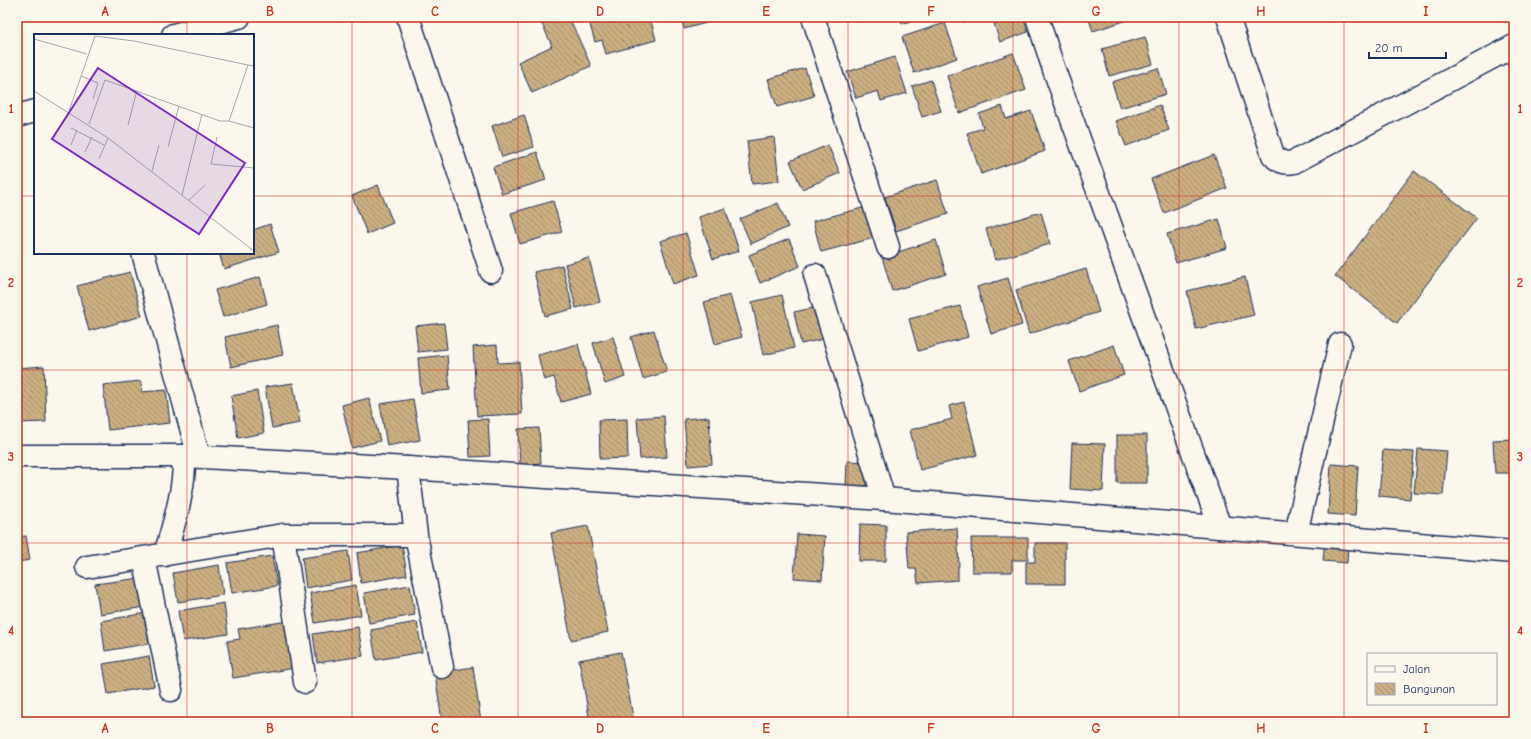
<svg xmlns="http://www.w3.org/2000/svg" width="1531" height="739" font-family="'Comic Neue',sans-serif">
<defs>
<pattern id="building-back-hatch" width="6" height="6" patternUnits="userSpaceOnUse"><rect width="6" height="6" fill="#ccaf81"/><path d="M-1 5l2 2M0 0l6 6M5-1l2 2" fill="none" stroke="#a58f6d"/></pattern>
</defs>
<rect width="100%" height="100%" fill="#fbf7ec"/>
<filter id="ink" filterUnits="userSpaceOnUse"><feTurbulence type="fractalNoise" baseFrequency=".025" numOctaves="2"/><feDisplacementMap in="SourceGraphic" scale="8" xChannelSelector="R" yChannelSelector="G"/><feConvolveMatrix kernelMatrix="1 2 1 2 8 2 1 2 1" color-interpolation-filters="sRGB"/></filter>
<g filter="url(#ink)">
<path fill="url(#building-back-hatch)" stroke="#1b2f5e" d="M539,17h30l22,49 -59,27 -14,-31 34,-16z
M592,17h58l6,23 -50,14 -4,-14 -7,2 -7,-24z
M681,17h47l-44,12z
M900,17h23l-21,7z
M962,17h17l-15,5z
M992,17h31l5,15 -28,10z
M1088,17h49l-44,14z
M945,23l12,35 -43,15 -12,-36z
M1145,37l8,27 -44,12 -7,-27z
M1013,53l13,37 -67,23 -12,-37z
M895,57l12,36 -26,8 -3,-10 -22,7 -9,-26z
M805,68l9,28 -37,11 -9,-28z
M1158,68l8,26 -46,14 -8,-26z
M931,80l10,31 -19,6 -10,-31z
M1160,105l9,25 -43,16 -10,-25z
M1002,106l4,13 25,-8 14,40 -64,23 -14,-41 16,-5 -4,-14z
M524,115l10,32 -32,10 -10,-31z
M774,137l5,44 -27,3 -5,-43z
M828,145l12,28 -38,16 -12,-28z
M537,152l9,28 -44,14 -9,-27z
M1214,155l13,33 -63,25 -13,-34z
M1414,171l63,47 -80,105 -62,-47z
M937,180l11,34 -52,17 -11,-34z
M378,185l15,38 -26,11 -15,-38z
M553,201l9,31 -42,12 -9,-31z
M778,203l10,24 -37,17 -11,-25z
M866,207l8,31 -53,14 -8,-31z
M725,208l14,43 -26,8 -14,-42z
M1041,212l9,32 -55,16 -9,-31z
M1219,219l8,29 -51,15 -9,-29z
M270,224l9,28 -55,17 -5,-16h34v-23z
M686,233l13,42 -26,9 -13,-43z
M789,239l11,27 -40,17 -11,-28z
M936,240l10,34 -54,17 -10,-34z
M589,258l11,44 -24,6 -11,-44z
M562,265l11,44 -28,7 -11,-44z
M1086,269l13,43 -70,22 -13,-44z
M130,272l12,44 -53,15 -12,-45z
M260,277l7,27 -44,13 -8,-27z
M1245,277l9,38 -58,14 -9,-38z
M1008,278l14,47 -31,9 -14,-47z
M730,295l12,42 -27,7 -11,-42z
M782,295l12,53 -31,7 -11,-53z
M822,306l6,32 -27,6 -7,-32z
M960,306l8,31 -50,14 -9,-32z
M444,323l3,26 -29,3 -3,-26z
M277,325l6,30 -52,12 -6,-30z
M654,330l13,42 -24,7 -12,-42z
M613,337l12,40 -20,7 -12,-41z
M578,344l13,50 -30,8 -7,-25 -10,3 -6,-25z
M497,345l1,18 21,-1 3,52 -45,2 -4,-69z
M1114,345l10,30 -45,16 -10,-30z
M447,355l3,35 -29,3 -3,-35z
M44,366l2,56 -29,1v-55z
M141,381l1,11 24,-2 4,33 -62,7 -5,-45z
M293,383l7,40 -28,5 -7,-41z
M257,391l7,42 -26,5 -7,-42z
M369,398l11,43 -28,7 -10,-43z
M413,399l7,41 -33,6 -7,-42z
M964,402l13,53 -57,15 -10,-40 42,-11 -3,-13z
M664,416l3,41 -27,2 -3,-41z
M709,417l3,47 -24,2 -4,-47z
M488,419l2,37 -20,1 -2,-37z
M627,419l1,39 -28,1 -1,-39z
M539,428l2,35 -21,2 -2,-36z
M1117,435h30v48h-30z
M1514,439v50h-3l-1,-16h-15l-2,-33z
M1072,443l33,1 -2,47 -33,-2z
M1418,449l29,2 -4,44 -29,-2z
M1383,450l31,2 -4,47 -31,-3z
M847,461l20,1 -1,24h-20z
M1331,464l27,2 -3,50 -27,-2z
M860,524l26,1v36h-27z
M588,526l20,106 -37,8 -20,-107z
M957,528l2,38h-1v14l-40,3 -2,-14h-7l-3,-37z
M797,534l28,2 -3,44 -28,-2z
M26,536l4,24 -13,2v-25z
M971,538h57v22h-16v12h-40z
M1325,539l23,2 -1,22 -24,-2z
M1035,543h30v41h-39v-22h9z
M402,545l5,30 -46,8 -4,-30z
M348,551l4,29 -46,8 -4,-30z
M272,556l5,30 -45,7 -5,-30z
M219,565l4,30 -45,7 -5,-29z
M141,578l4,29 -45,7 -5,-30z
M356,585l5,30 -46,8 -5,-30z
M410,585l5,30 -46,8 -5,-30z
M224,603l4,31 -45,7 -5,-30z
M146,613l5,30 -46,8 -4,-30z
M288,621l7,47 -62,10 -6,-37 13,-2 -2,-10z
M417,622l5,30 -46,8 -5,-30z
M358,627l5,29 -46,7 -4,-29z
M621,652l13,70h-44l-11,-62z
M149,656l5,30 -46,8 -5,-30z
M473,667l8,55h-39l-7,-49z"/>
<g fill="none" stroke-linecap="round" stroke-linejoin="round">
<g stroke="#1b2f5e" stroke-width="25">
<path id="street" d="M408,17l83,254
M813,17l75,230
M1037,17l16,50 167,460
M1228,17l45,138c6,7 12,9 21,7l220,-116
M17,116l18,-5
M815,275l69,224
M408,468l8,67 26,132
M1296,533l44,-189
M283,535l22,147
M165,555c9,-32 20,-65 19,-99
M144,558l27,132
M87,567l196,-32h133"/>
</g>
<g stroke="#1b2f5e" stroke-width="25">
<path id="secondary" d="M173,35l66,-18
M143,253l56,204
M17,456h167l224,12 476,31 630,53"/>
</g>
<use href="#street" stroke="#fbf7ec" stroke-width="22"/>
<use href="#secondary" stroke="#fbf7ec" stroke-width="22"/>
</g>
</g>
<path fill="none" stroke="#c8321e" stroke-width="1" stroke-opacity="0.55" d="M187,17v18M352,17v705M518,17v705M683,17v705M848,17v705M1013,17v705M1179,17v705M1344,17v705M17,196h18M253,196h1261M187,253v469M17,370h1497M17,543h1497"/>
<g transform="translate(34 34)">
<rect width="220" height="220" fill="#fbf7ec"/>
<path fill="none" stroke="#a1a7b3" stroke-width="1" d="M0,5l53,15M47,42l17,7 -5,16M0,57l74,47 146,113M35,77l26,-75 39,5 114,24M195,87l25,7M55,90l16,-44 115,41h9l19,-56 6,1M94,91l9,-35M37,94l33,17M183,103l-6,27 43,4M37,111l6,-15M134,113l11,-41M51,118l7,-15M65,125l9,-21M118,137l7,-26M148,161l20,-81M155,166l16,-15"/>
<path fill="#7b2cbf" fill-opacity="0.15" stroke="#7b2cbf" stroke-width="2" d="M64,34l147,95 -46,71 -147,-95z"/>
<rect width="220" height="220" fill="none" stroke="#1b2f5e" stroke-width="2"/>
</g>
<rect width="1531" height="739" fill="none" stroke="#fbf7ec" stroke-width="44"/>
<rect x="1367" y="653" width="130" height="52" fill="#fbf7ec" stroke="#a1a7b3"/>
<rect x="1375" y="666" width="20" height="6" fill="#fbf7ec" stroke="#a1a7b3"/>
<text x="1403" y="673" font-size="12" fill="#1b2f5e">Jalan</text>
<rect x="1375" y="683" width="20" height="12" fill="url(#building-back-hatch)" stroke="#a1a7b3"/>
<text x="1403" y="693" font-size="12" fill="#1b2f5e">Bangunan</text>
<path d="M1369 52v6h77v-6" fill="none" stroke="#1b2f5e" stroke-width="2"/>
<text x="1375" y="52" font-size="12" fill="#1b2f5e" stroke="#fbf7ec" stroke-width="3" paint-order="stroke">20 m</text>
<rect x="22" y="22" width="1487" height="695" fill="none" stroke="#c8321e" stroke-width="1.5"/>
<g font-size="13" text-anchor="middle" font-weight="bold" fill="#c8321e">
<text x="105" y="16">A</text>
<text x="270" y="16">B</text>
<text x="435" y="16">C</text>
<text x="600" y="16">D</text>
<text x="766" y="16">E</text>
<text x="931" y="16">F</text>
<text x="1096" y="16">G</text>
<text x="1261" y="16">H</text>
<text x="1426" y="16">I</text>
<text x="11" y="113">1</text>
<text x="1520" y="113">1</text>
<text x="11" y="287">2</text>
<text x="1520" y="287">2</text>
<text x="11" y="461">3</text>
<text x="1520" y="461">3</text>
<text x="11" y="635">4</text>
<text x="1520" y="635">4</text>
<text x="105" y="733">A</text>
<text x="270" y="733">B</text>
<text x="435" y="733">C</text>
<text x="600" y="733">D</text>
<text x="766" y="733">E</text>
<text x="931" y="733">F</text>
<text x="1096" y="733">G</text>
<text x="1261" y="733">H</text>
<text x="1426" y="733">I</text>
</g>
</svg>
